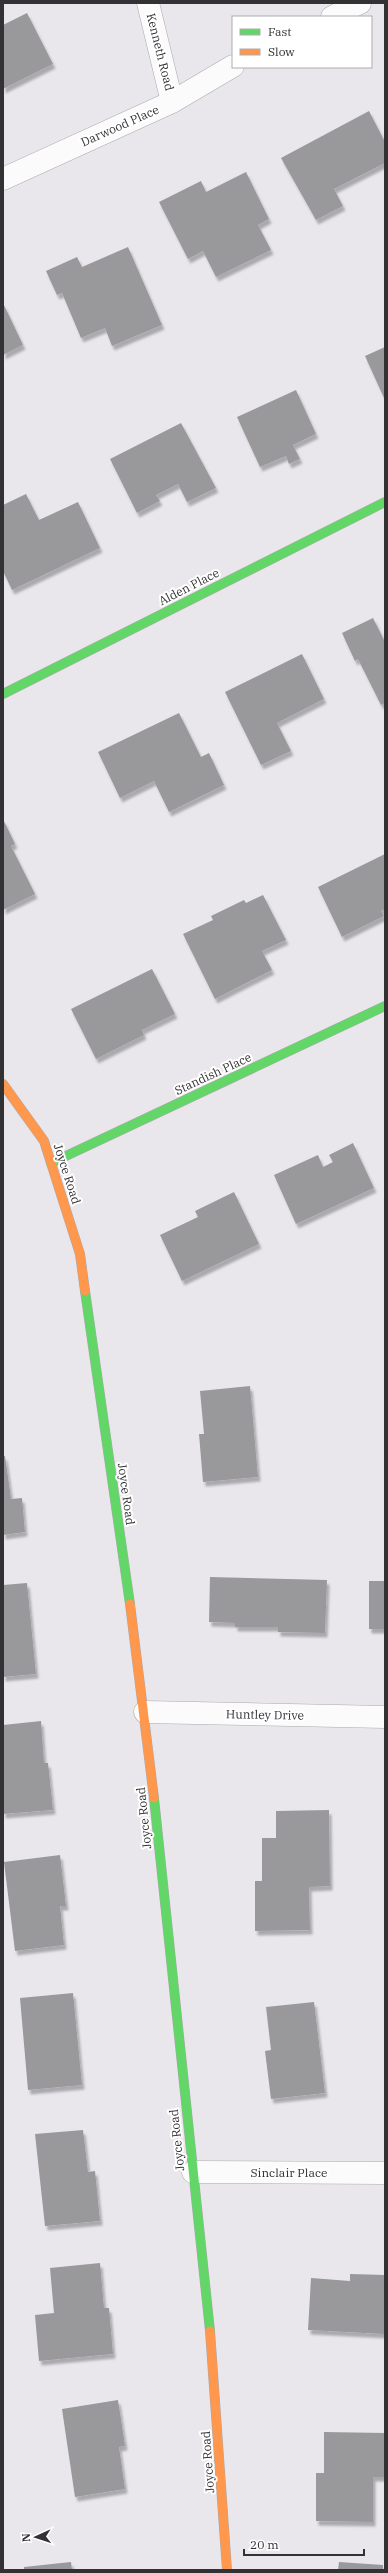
<svg xmlns="http://www.w3.org/2000/svg" width="388" height="2573" font-family="'IBM Plex Serif',serif">
<defs>
<filter id="shadow"><feDropShadow dx="2.5" dy="4.5" stdDeviation="1" flood-color="#0004"/></filter>
</defs>
<rect width="100%" height="100%" fill="#e9e7ec"/>
<path fill="#99989b" filter="url(#shadow)" d="M27,13l26,51 -50,25v-64z
M369,111l16,31v21l-51,26 9,17 -27,14 -35,-62z
M246,172l23,47 -11,6 13,25 -55,27 -13,-26 -15,8 -29,-57 42,-21 5,11z
M128,247l34,78 -50,21 -7,-18 -24,10 -19,-45 -5,2 -11,-24 31,-14 5,10z
M3,303l20,42 -20,10z
M385,347v53l-20,-44z
M296,390l20,44 -23,11 7,14 -11,5 -3,-8 -26,11 -23,-50z
M181,423l35,65 -29,14 -9,-18 -22,11 4,6 -23,12 -27,-54z
M26,494l13,26 39,-18 22,46 -88,42 -9,-19v-66z
M373,618l12,24v61l-4,2 -23,-46 -3,2 -13,-28z
M302,654l22,45 -47,24 14,28 -30,14 -36,-73z
M179,713l22,44 8,-4 15,32 -55,27 -15,-31 -34,17 -22,-46z
M3,819l12,25 -4,2 24,48 -32,16z
M385,854v55l-4,2 3,5 -42,21 -24,-50z
M263,895l23,45 -24,11 10,19 -57,29 -32,-65 30,-14 -2,-4 33,-16 2,3z
M152,969l23,45 -33,16 2,5 -48,24 -25,-50z
M353,1143l21,45 -78,36 -22,-49 44,-20 5,12 10,-5 -4,-7z
M234,1192l25,52 -77,37 -22,-46 38,-18 -3,-6z
M250,1386l8,91 -55,5 -4,-48h5l-4,-43z
M3,1456h2l6,43 11,-1 3,34 -22,3z
M210,1577l117,3 -2,53 -47,-1v-5h-43v-4l-26,-1z
M369,1581h16v48h-16z
M27,1583l9,91 -33,3v-92z
M41,1721l3,42h4l5,47 -50,4v-89z
M329,1810l1,76 -21,1 1,43 -55,1v-50h7v-43h14v-27z
M60,1855l6,51h-6l4,39 -49,6 -11,-89z
M73,1993l9,92 -54,5 -8,-92z
M314,2002l11,91 -54,6 -6,-48 6,-1 -5,-43z
M83,2130l5,42 7,-1 5,50 -55,5 -10,-92z
M100,2263l4,45h5l4,46 -74,7 -4,-46 19,-2 -4,-45z
M350,2274l35,1v59l-77,-4 3,-52 39,3z
M118,2400l7,46 -6,1 6,42 -50,8 -13,-88z
M324,2432l61,1v44h-12v45l-57,-1v-48h8z
M71,2562l1,8h-48v-3z
M339,2562l44,3v5h-45z"/>
<g fill="none" stroke-linecap="round" stroke-linejoin="round">
<g stroke="#abaaad" stroke-width="23">
<path id="street" d="M148,3l24,99
M332,17l28,-14
M3,179l169,-77 61,-36
M145,1712l240,5
M193,2172l192,1"/>
</g>
<g stroke="#abaaad" stroke-width="10">
<path id="fast" d="M3,694l382,-192
M51,1163l334,-157
M85,1291l45,313
M154,1798l56,533"/>
</g>
<g stroke="#abaaad" stroke-width="10">
<path id="slow" d="M3,1084l41,57 36,113 5,37
M130,1604l24,194
M210,2331l17,239"/>
</g>
<use href="#street" stroke="#fcfbfc" stroke-width="22"/>
<use href="#fast" stroke="#63d668" stroke-width="9"/>
<use href="#slow" stroke="#ff974d" stroke-width="9"/>
</g>
<g text-anchor="middle" stroke-width="4" stroke-linejoin="round" paint-order="stroke">
<g font-size="12" fill="#323134" stroke="#fff">
<text transform="translate(160 52) rotate(76)" y="4">Kenneth Road</text>
<text transform="translate(120 126) rotate(-24)" y="4">Darwood Place</text>
<text transform="translate(189 587) rotate(-27)" y="4">Alden Place</text>
<text transform="translate(213 1074) rotate(-25)" y="4">Standish Place</text>
<text transform="translate(67 1174) rotate(72)" y="4">Joyce Road</text>
<text transform="translate(126 1494) rotate(82)" y="4">Joyce Road</text>
<text transform="translate(265 1715) rotate(1)" y="4">Huntley Drive</text>
<text transform="translate(144 1818) rotate(-96)" y="4">Joyce Road</text>
<text transform="translate(177 2140) rotate(-96)" y="4">Joyce Road</text>
<text x="289" y="2177">Sinclair Place</text>
<text transform="translate(208 2462) rotate(-94)" y="4">Joyce Road</text>
</g>
</g>
<rect width="388" height="2573" fill="none" stroke="#323134" stroke-width="8"/>
<rect x="232" y="16" width="140" height="52" fill="#ffffff" stroke="#adadae"/>
<rect x="240" y="29" width="20" height="6" fill="#63d668" stroke="#adadae"/>
<text x="268" y="36" font-size="12" fill="#323134">Fast</text>
<rect x="240" y="49" width="20" height="6" fill="#ff974d" stroke="#adadae"/>
<text x="268" y="56" font-size="12" fill="#323134">Slow</text>
<g transform="translate(36 2537) rotate(267)" stroke="#ffffff" stroke-width="3" paint-order="stroke">
<path d="M0-3L7 15L0 10L-7 15Z" fill="#323134"/>
<text y="-6" font-size="11" font-weight="bold" text-anchor="middle" fill="#323134">N</text>
</g>
<path d="M244 2549v6h120v-6" fill="none" stroke="#323134" stroke-width="2"/>
<text x="250" y="2549" font-size="12" fill="#323134" stroke="#ffffff" stroke-width="3" paint-order="stroke">20 m</text>
</svg>
